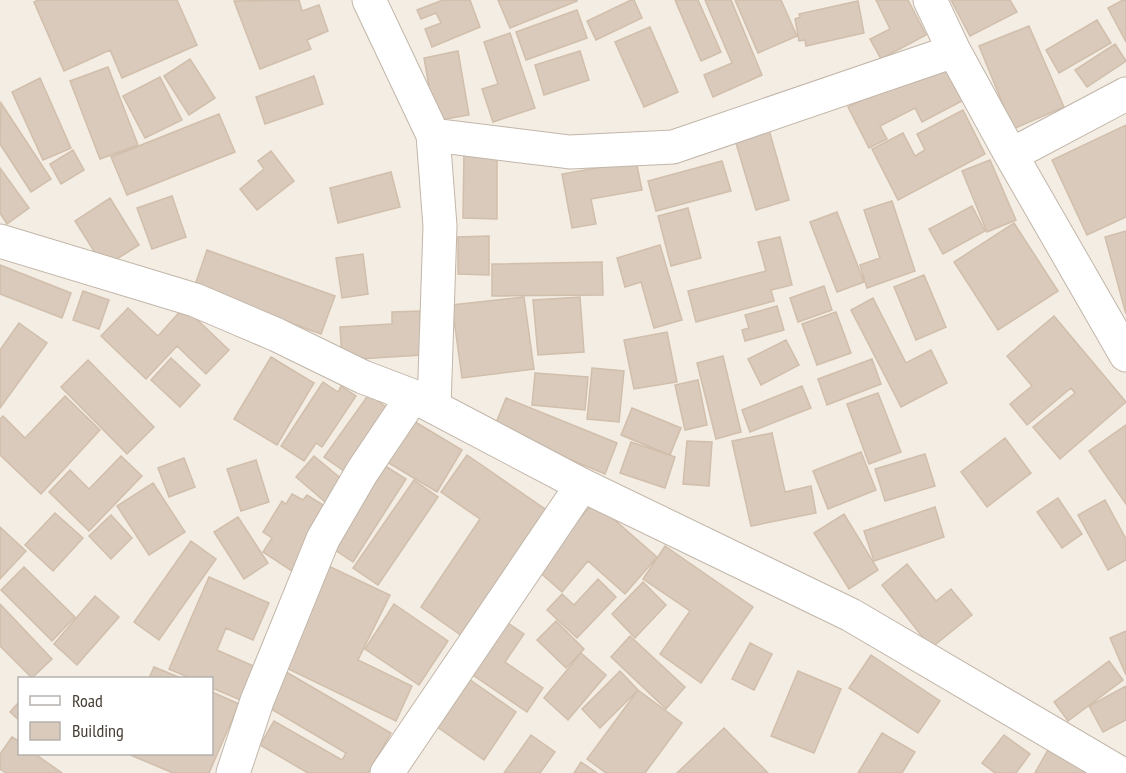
<svg xmlns="http://www.w3.org/2000/svg" width="1126" height="773" font-family="'PT Sans Narrow',sans-serif">
<rect width="100%" height="100%" fill="#f3ede4"/>
<path fill="#d9cabb" stroke="#d1beab" stroke-width="1.5" d="M38,0h139l20,45 -75,33 -12,-28 -46,21 -30,-69z
M299,0l3,11 17,-6 9,26 -21,9 4,9 -51,20 -26,-68z
M443,0h27l10,27 -48,20 -7,-18 16,-6 -5,-10 -15,6 -4,-9z
M498,0h79v1l-67,27z
M631,0h3l8,18 -46,22 -9,-19z
M675,0h23l23,52 -20,9z
M705,0h26l31,75 -49,22 -9,-22 28,-12z
M735,0h46l16,36 -39,17z
M876,0h32l18,35 -45,24 -11,-20 20,-10z
M951,0h59l7,12 -47,24z
M1123,0h3v42l-18,-34z
M858,1l6,32 -58,13 -1,-6 -6,1 -4,-22 5,-2 -1,-3z
M577,10l10,28 -61,22 -10,-28z
M1097,20l14,23 -52,30 -13,-23z
M1029,26l35,81 -51,22 -34,-83z
M650,27l28,65 -34,15 -29,-65z
M510,33l25,75 -42,14 -11,-33 16,-5 -14,-42z
M1115,44l11,17 -39,26 -12,-17z
M458,51l11,64 -34,6 -11,-63z
M580,51l9,29 -45,15 -9,-30z
M190,59l25,39 -26,17 -25,-39z
M941,59l21,42 -40,21 -7,-14 -35,18 7,13 -18,9 -21,-41z
M108,67l30,78 -38,14 -30,-78z
M314,76l9,28 -58,20 -9,-27z
M160,77l22,43 -37,18 -22,-42z
M40,78l31,70 -28,12 -31,-68z
M1,103l50,76 -20,13 -31,-48z
M963,110l22,44 -87,46 -26,-51 31,-16 12,23 10,-6 -8,-16z
M219,114l16,38 -108,43 -16,-38z
M1126,125v92l-39,18 -35,-75z
M769,130l20,70 -33,10 -21,-70z
M464,149h33v70l-34,-1z
M73,150l11,20 -23,14 -11,-20z
M271,151l23,30 -37,29 -17,-21 24,-20 -6,-8z
M990,160l26,60 -29,12 -25,-61z
M636,161l6,29 -51,9 5,25 -24,4 -10,-54z
M722,161l9,30 -75,20 -8,-30z
M0,168l29,40 -22,16 -7,-11z
M391,172l9,35 -62,16 -8,-35z
M172,196l14,41 -34,12 -15,-41z
M110,198l29,47 -35,22 -29,-46z
M892,201l23,70 -48,17 -7,-23 20,-7 -16,-48z
M972,206l13,25 -42,23 -14,-25z
M688,208l13,50 -30,8 -13,-50z
M837,212l27,70 -27,10 -27,-70z
M1014,223l44,68 -60,39 -44,-68z
M1126,231v83l-21,-77z
M489,236v39l-31,-1v-37z
M780,237l12,48 -21,5 3,11 -78,21 -8,-31 78,-20 -8,-29z
M660,245l22,75 -28,8 -13,-46 -16,5 -8,-29z
M207,250l128,46 -14,38 -127,-46z
M363,254l5,40 -26,4 -6,-40z
M602,262l1,33 -111,1v-32z
M0,265l71,28 -9,25 -62,-24z
M924,275l22,52 -30,13 -22,-53z
M824,286l8,24 -34,12 -8,-24z
M83,291l26,9 -10,29 -26,-9z
M524,297l10,72 -72,9 -10,-73z
M580,297l4,55 -46,3 -5,-55z
M873,298l33,65 25,-13 16,33 -46,24 -50,-97z
M777,306l7,24 -39,11 -3,-11 7,-2 -4,-13z
M184,307l45,43 -23,24 -29,-28 -31,33 -45,-43 27,-28 30,28z
M420,311l2,44 -80,5 -2,-33 52,-3v-12z
M836,312l15,41 -34,12 -15,-41z
M1054,316l72,86 -66,57 -27,-32 42,-34 -4,-5 -44,37 -17,-21 22,-18 -25,-30z
M19,323l28,20 -47,65v-58z
M667,332l10,50 -43,7 -10,-49z
M786,340l13,25 -38,20 -13,-26z
M723,356l18,76 -25,7 -19,-76z
M271,357l43,26 -37,62 -43,-26z
M171,358l29,27 -20,22 -29,-27z
M872,359l9,25 -54,21 -9,-26z
M88,360l66,67 -27,27 -66,-67z
M592,368l32,3 -5,51 -32,-3z
M535,373l53,4 -3,33 -53,-5z
M698,380l9,45 -22,5 -10,-45z
M323,382l15,10 3,-6 15,10 -34,51 -6,-4 -12,18 -23,-15z
M802,386l9,22 -61,24 -8,-22z
M878,393l23,59 -32,12 -22,-60z
M369,394l26,20 -44,62 -27,-19z
M65,396l35,34 -59,64 -41,-39v-36l3,-3 22,22z
M506,398l111,45 -12,31 -111,-46z
M632,408l49,20 -11,27 -49,-20z
M412,420l50,30 -25,42 -50,-30z
M1126,425v79l-37,-53z
M772,433l13,59 26,-6 5,27 -65,13 -19,-85z
M1005,438l26,35 -44,34 -26,-35z
M687,441l25,1 -3,44 -26,-2z
M631,442l44,15 -10,31 -45,-15z
M861,452l15,38 -48,19 -15,-38z
M925,454l10,32 -50,15 -10,-32z
M467,455l81,56 -86,125 -41,-29 59,-88 -39,-27z
M121,456l21,20 -53,55 -40,-39 21,-22 19,19z
M314,456l35,29 -18,22 -35,-30z
M184,458l11,29 -26,10 -11,-29z
M256,460l13,42 -28,9 -14,-42z
M382,464l24,15 -53,83 -24,-16z
M414,480l24,17 -60,88 -25,-17z
M153,483l32,49 -36,23 -32,-49z
M292,494l11,6 4,-5 29,18 -38,62 -35,-23 9,-14 -9,-6 19,-31 4,3z
M1058,498l24,36 -20,14 -25,-36z
M1105,500l21,39v21l-18,10 -30,-55z
M594,502l63,55 -32,37 -37,-33 -26,31 -26,-23z
M935,507l9,30 -70,24 -10,-30z
M55,513l28,25 -30,33 -28,-26z
M844,514l34,56 -29,19 -35,-56z
M111,515l21,23 -21,21 -22,-23z
M238,517l30,46 -24,16 -30,-47z
M0,527l26,24 -26,28z
M191,541l25,18 -57,81 -25,-18z
M665,546l88,61 -52,76 -41,-29 30,-43 -47,-32z
M322,563l68,32 -32,65 54,26 -16,35 -116,-56z
M907,564l29,37 15,-12 21,26 -41,33 -49,-63z
M24,567l51,50 -23,24 -51,-51z
M209,577l60,26 -16,37 -27,-12 -9,22 41,18 -15,33 -31,-13v-10h-22l-21,-9z
M598,579l18,18 -39,41 -30,-28 15,-16 12,11z
M643,582l23,23 -31,33 -23,-24z
M95,596l24,21 -42,48 -23,-21z
M0,604l52,55 -20,19 -32,-32z
M394,604l54,37 -29,44 -54,-36z
M502,619l22,15 -19,28 38,26 -16,24 -60,-41z
M556,621l28,28 -18,19 -29,-28z
M1126,631v44l-16,-37z
M630,636l55,51 -19,22 -55,-52z
M750,643l22,11 -18,36 -22,-11z
M581,653l25,22 -38,45 -24,-22z
M871,655l69,46 -22,32 -69,-45z
M1109,661l14,19 -55,41 -14,-19z
M154,667l27,11h-32z
M281,669l110,64 -23,40h-60l-48,-28 14,-24 68,39 4,-7 -85,-50z
M620,671l18,19 -38,38 -18,-19z
M798,671l43,18 -27,64 -43,-17z
M469,679l47,33 -32,48 -48,-34z
M1126,686v34l-23,12 -14,-26z
M638,690l44,33 -37,50h-39l-19,-14z
M212,692l27,12 -30,69h-36l-45,-19h84z
M20,701v20l-10,-9z
M724,728l44,45h-91z
M882,733l33,19 -13,21h-44z
M531,735l24,17 -15,21h-36z
M1004,735l26,19 -14,19h-21l-13,-10z
M12,737l8,5v12h15l27,19h-56l-6,-4v-15z
M1049,748l43,25h-57z
M581,762l16,11h-23z"/>
<g fill="none" stroke-linecap="round" stroke-linejoin="round">
<g stroke="#c2b6a9" stroke-width="35">
<path id="minor" d="M369,0l64,135 7,91 -6,181
M930,0l24,51 57,104 115,200
M433,135l137,17 103,-5 281,-96
M1011,155l115,-61
M0,241l195,59 82,35 86,42 50,19 169,89 269,130 269,158
M233,773l24,-72 66,-162 39,-67 51,-76
M387,773l195,-288"/>
</g>
<use href="#minor" stroke="#fff" stroke-width="33"/>
</g>
<rect x="18" y="677" width="195" height="78" fill="#ffffff" stroke="#b5b1ad" stroke-width="1.5"/>
<rect x="30" y="696" width="30" height="9" fill="#ffffff" stroke="#b5b1ad" stroke-width="1.5"/>
<text x="72" y="707" font-size="18" fill="#463d33">Road</text>
<rect x="30" y="722" width="30" height="18" fill="#d9cabb" stroke="#b5b1ad" stroke-width="1.5"/>
<text x="72" y="737" font-size="18" fill="#463d33">Building</text>
</svg>
